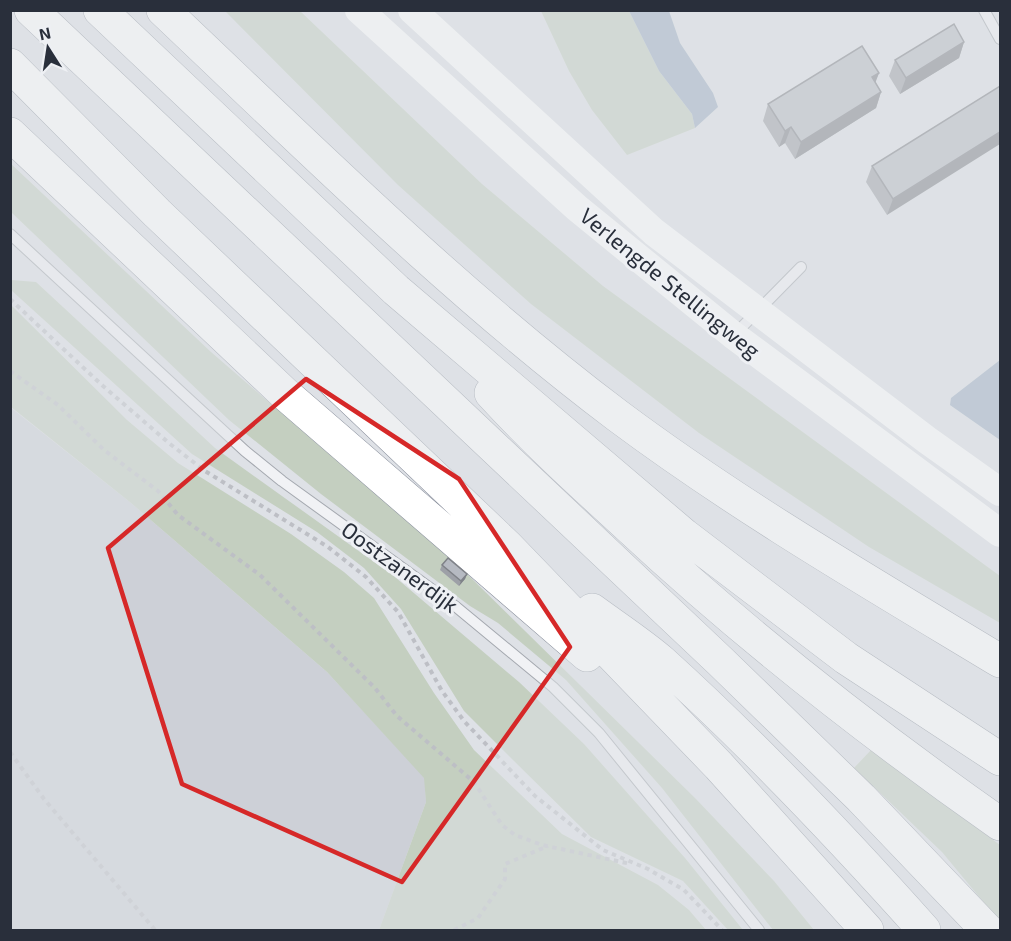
<svg xmlns="http://www.w3.org/2000/svg" width="1011" height="941" font-family="'Exo 2',sans-serif">
<rect width="100%" height="100%" fill="#dee1e6"/>
<path fill="#cdd0d7" d="M10,407l121,96 196,169 98,106 1,24 -47,128h-368z"/>
<path fill="#c4cfc0" d="M225,11h75l182,173 121,102 397,290v47l-131,-76 -170,-114 -168,-129 -133,-119z
M541,11h88l30,60 33,43 3,14 -68,27 -35,-45 -23,-39z
M10,163l201,189 251,217 234,230 78,82 40,49h-41l-111,-142 -96,-108 -68,-57 -28,-17 -149,-112 -92,-74 -218,-208z
M11,280l25,2 179,166 180,129 124,105 65,62 101,114 58,72h-15l-45,-49 -92,-44 -78,-77 -49,-49 -63,-102 -37,-41 -47,-36 -125,-78 -181,-164z
M11,305l116,115 51,43 113,71 53,38 30,26 60,95 40,57 88,84 96,51 31,25 17,20h-327l47,-128 -2,-24 -97,-106 -196,-169 -120,-96z
M871,750l129,95v77l-58,-70 -88,-84z"/>
<path fill="#9daec3" d="M629,11h40l11,32 33,50 5,14 -23,21 -3,-14 -33,-43z
M1000,360v80l-50,-35 1,-7z"/>
<g fill="none" stroke-linecap="round" stroke-linejoin="round">
<g stroke="#a4a8af" stroke-width="12">
<path id="lane" d="M984,10l16,29
M10,234l235,217 37,30 173,125 98,81 46,46 160,197
M734,335l67,-68"/>
</g>
<g stroke="#888e9b" stroke-width="34">
<path id="highway" d="M31,10l689,651 141,137 126,132
M100,10l296,280 288,245 162,123 154,101
M163,10c147,139 293,284 455,406 122,91 253,167 382,245
M10,65l147,148 350,333 212,220 148,164
M10,134l274,259 303,262
M491,393c43,47 90,90 137,133 117,109 241,206 372,298
M592,610c23,17 48,33 70,52 93,84 179,175 262,268"/>
</g>
<path stroke="#bdbfc5" stroke-width="4" stroke-dasharray="4.5 4.5" stroke-linecap="butt" d="M10,299l93,87 67,58 35,27 123,76 38,30 32,35 44,79 22,30 71,75 68,54 45,19 36,21 38,40
M10,371l48,34 46,45 54,41 20,24 82,60 115,113 22,28 77,66 28,43 13,10 27,10 89,19
M10,752l34,47 111,131
M454,930l24,-12 27,-39v-15l43,-18"/>
<use href="#lane" stroke="#f1f2f5" stroke-width="10"/>
<path stroke="#fff" stroke-width="28" d="M359,10l218,198 156,127 267,198
M412,10l242,222 273,208 73,52"/>
<use href="#highway" stroke="#fff" stroke-width="33"/>
</g>
<path fill="#9da0a7" d="M964,42l-5,16 -59,36 -11,-18 6,-16z
M879,73l-4,9 6,10 -5,16 -81,51 -10,-16 -6,4 -16,-26 5,-17z
M1000,86l-113,129 -21,-33 6,-16z
M442,565l25,9 -2,5 -6,7 -19,-16z"/>
<path fill="#7f8288" d="M964,42l-5,16 -59,36 6,-16z
M879,73l-6,16 -1,-12z
M881,92l-5,16 -81,51 6,-17z
M791,127l-6,16 -6,4 6,-16z
M1000,132v12l-113,71 6,-16z
M467,574l-2,5 -6,7 2,-5z"/>
<path fill="#b6bac2" stroke="#7f8288" stroke-width="1.5" d="M954,24l10,18 -58,36 -11,-18z
M862,46l17,27 -7,4 9,15 -80,50 -10,-15 -6,4 -17,-27z
M1000,86v46l-107,67 -21,-33z
M448,558l19,16 -6,7 -19,-16z"/>
<path d="M0 0H1011V941H0ZM306,379l153,100 111,168 -168,235 -220,-98 -74,-236z" fill="#dee1e6" fill-opacity=".55" fill-rule="evenodd"/>
<path fill="none" stroke="#d62828" stroke-width="4.5" stroke-linejoin="round" d="M306,379l153,100 111,168 -168,235 -220,-98 -74,-236z"/>
<g text-anchor="middle" stroke-width="6" stroke-linejoin="round" paint-order="stroke">
<g font-size="22" fill="#292f3b" stroke="#eef0f4">
<text transform="translate(670 283) rotate(39)" y="8">Verlengde Stellingweg</text>
<text transform="translate(400 567) rotate(36)" y="8">Oostzanerdijk</text>
</g>
</g>
<rect width="1011" height="941" fill="none" stroke="#292f3b" stroke-width="24"/>
<g transform="translate(48 48) rotate(348)" stroke="#eef0f4" stroke-width="4.5" paint-order="stroke">
<path d="M0-4.5L10 22L0 15L-10 22Z" fill="#292f3b"/>
<text y="-9" font-size="16" font-weight="bold" text-anchor="middle" fill="#292f3b">N</text>
</g>
</svg>
